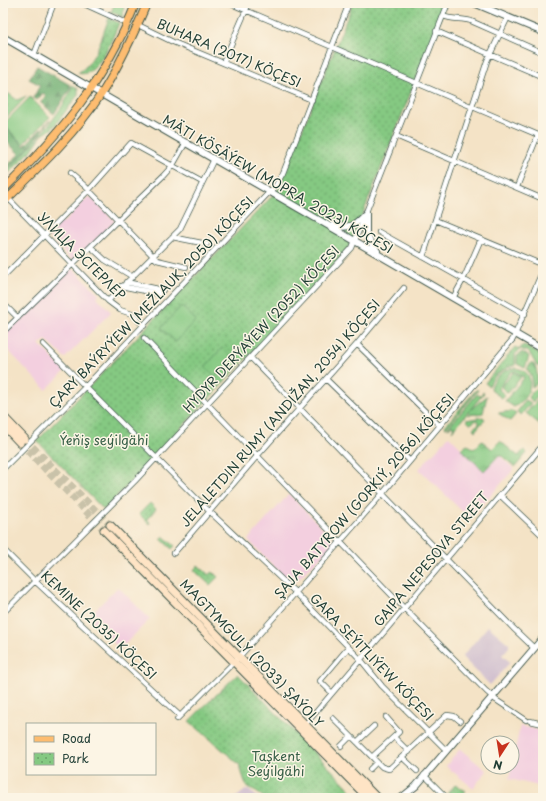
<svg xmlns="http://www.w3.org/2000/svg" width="546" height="801" font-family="'Playpen Sans',sans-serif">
<defs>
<pattern id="grass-tufts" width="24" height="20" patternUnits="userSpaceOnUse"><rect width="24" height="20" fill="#85c982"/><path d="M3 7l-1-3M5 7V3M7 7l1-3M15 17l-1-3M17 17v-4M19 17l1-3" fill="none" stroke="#6ca46b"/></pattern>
<pattern id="forest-firs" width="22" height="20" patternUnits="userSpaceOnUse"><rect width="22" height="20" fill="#6cad70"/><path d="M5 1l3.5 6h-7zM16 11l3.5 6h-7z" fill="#588e5d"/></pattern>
<pattern id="park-dots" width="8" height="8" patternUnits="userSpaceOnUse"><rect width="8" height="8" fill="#85c982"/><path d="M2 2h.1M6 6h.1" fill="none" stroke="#6ca46b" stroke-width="1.8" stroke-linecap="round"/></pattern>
</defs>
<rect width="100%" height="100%" fill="#fcf5e5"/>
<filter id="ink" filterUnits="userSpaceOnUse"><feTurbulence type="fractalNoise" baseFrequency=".025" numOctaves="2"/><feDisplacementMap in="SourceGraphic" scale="8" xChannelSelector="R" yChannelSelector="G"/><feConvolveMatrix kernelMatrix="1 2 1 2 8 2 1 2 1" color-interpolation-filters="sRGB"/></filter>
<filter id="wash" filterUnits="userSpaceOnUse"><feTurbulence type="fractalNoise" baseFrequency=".012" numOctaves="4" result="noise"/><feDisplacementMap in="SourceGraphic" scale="16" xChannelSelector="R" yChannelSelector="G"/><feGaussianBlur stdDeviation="0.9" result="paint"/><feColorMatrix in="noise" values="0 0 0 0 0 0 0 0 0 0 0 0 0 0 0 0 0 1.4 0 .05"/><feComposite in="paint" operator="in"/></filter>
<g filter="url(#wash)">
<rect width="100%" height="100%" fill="#f4e3c6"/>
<path fill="#f3cfdf" d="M89,196l26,25 -41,41 -26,-26 13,-15 2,2z
M72,268l27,26 -2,3 14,15 -46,46 -19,-18 -7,4 26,27 -19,19 -43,-45v-10z
M449,436l35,35 14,-14h3l13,12 -44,50 -51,-50z
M289,494l47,48 -44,43 -44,-45z
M118,587l32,32 -30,30 -32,-32z
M520,726l23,5v56l-34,-8z
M460,749l27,22 -14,17 -27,-22z"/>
<path fill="#cfbdce" d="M488,626l21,18v3l-7,8 8,7 -20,23 -28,-28z
M247,789l12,9h-24z"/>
<path fill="url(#grass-tufts)" stroke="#52835b" d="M115,3h9l-1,14 -12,-5z
M72,85l6,4v6l-25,33 -11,7 -11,16 -28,28v-4c17,-16 66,-68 69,-90z
M3,94h6l8,6 10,-4 -20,21c-1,-9 -4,-14 -4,-23z
M523,345l20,11v11l-6,-1 -8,-14 -9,-3z
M515,347l5,3 -5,4v11c-12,4 -21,9 -26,21l-4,-3z
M522,352l7,4 -4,12 -8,-4v-8z
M532,362c5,4 6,15 5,22l-5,3v-10l-5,-8z
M516,368c23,4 14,31 -2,39l-9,-6 19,-23 -9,-7 -4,1 -13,17 7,6 -3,3 -10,-7 -1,-3c3,-11 14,-20 25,-20z
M538,386l5,4 -10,12 -5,-5z
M476,390h2l-32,38 -1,-2z
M483,392l1,1c-11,13 -21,26 -32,38l2,-4 -2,-1 -4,2 29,-34 3,2z
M487,396l-4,17 -14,2 1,-5z
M526,400l5,3 -10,12 -4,-3z
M512,411l4,3 -6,7 -12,-8z
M483,417l2,2 -10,12 -2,-3 6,-4 -2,-4 -7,4 -4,-4z
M482,441l10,8 8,-8 18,15 6,-6 3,3 -12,14 -13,-11h-4l-14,15 -23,-22 6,-5 7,5z"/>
<path fill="url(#forest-firs)" stroke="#467552" d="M37,66l33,19v4l-16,25 -14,-12 6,-6 -3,-3 -6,7 -4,-2 7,-13 -11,-6z
M50,120l-23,30 -24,23v-3l16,-16 -15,-15v-8l3,-2 17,17z"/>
<path fill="url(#park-dots)" stroke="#52835b" d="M353,3h93l-95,241 -24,29 -223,237 -67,-69 241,-251z
M109,18l10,5c-6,14 -22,57 -41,50 18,-11 24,-37 31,-55z
M150,503l6,6 -9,10 3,4 -1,1 -10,-10z
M163,536l12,10 -3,3 -11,-10z
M198,565l11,10 4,-3 5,5 -8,8 -16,-15z
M238,674l114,117 -6,7h-81l-19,-13 -7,-21 -50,-43z
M456,784l9,7 -6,7h-6l-6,-4z"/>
<path fill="#85c982" stroke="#52835b" d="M30,97l20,20 -27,27 -20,-20z
M181,306l15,14 -20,22 -15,-14z
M222,348l10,9 -17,19 -10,-9z
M514,372l7,5 -13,16 -7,-6z
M543,394v31l-1,1 -16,-13z"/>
</g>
<g filter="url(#ink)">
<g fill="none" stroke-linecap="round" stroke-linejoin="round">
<path stroke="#c9c2a9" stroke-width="7" stroke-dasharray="7 3.5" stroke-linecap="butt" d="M25,439l85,86
M20,443l84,87"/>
<g stroke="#3f564a" stroke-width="6">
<path id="minor" d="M82,3l46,21
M229,3l314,134
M443,16c9,4 19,2 28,5l72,32
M138,25l35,17 139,58
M436,31l107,46
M34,55l20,-52
M223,63l26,-60
M396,136l147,63
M70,173l15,13 72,74 29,7
M517,187l21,-52
M8,198l100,103 12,9 12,4 12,12
M435,220l108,45
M379,232l146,82
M172,237l35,7
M91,247l14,13 28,17
M423,257l64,-196 21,-44
M3,277l86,-87 42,-47 71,39
M121,286l39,8 3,-4 -37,-8
M453,298l10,-18 18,-41
M108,301l72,-72 34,-70
M3,303l15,15
M3,332l160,-156 10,-11 13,-23
M144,338l260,270 82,83 10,9 30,20
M43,344l166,167 86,81 66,68 21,26 64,64
M357,344l83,82
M251,358l262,270 21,20
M326,379l84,82
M3,469l82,-82 191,-202 7,-12 66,-170
M500,495l43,41
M3,549l32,32 145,135
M174,553l84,-98 99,-111 47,-56
M3,613l132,-132 217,-233 96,-245
M332,693l-12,-12 28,-33
M333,718l49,49 7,2 58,-54 7,1 6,5
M177,719l63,-63 143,-163 130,-154 30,-69
M530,721l13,3
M305,725l238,-280
M394,737l15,15
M357,742l17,-16
M341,746l10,-10
M372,757l27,-25 -13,-15
M403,758l14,13
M370,769l7,-7
M424,775l23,23"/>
</g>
<g stroke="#3f564a" stroke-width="8">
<path id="tertiary" d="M474,3l69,29
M3,37l540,313
M366,213v22l11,16
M334,225c16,5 22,-1 32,-12
M401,798l15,-12 127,-148"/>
</g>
<g stroke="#3f564a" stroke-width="9">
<path id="secondary" d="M3,416l22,23
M3,425l17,18
M110,525l267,273
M104,530l264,268"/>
</g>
<g stroke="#3f564a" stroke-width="9">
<path id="primary" d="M3,190c59,-58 102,-110 133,-187
M3,203c35,-34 72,-69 99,-110 18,-29 32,-59 45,-90"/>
</g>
<use href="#minor" stroke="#fff" stroke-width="4.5"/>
<use href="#tertiary" stroke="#fff" stroke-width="6"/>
<use href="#secondary" stroke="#fee4c5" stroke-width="7"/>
<use href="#primary" stroke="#fdbc6f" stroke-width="7"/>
</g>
</g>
<g text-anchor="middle" stroke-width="3" stroke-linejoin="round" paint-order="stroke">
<g font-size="13" fill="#1f3d34" stroke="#fcf5e5">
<text transform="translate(229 53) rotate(23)" y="5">BUHARA (2017) KÖÇESI</text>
<text transform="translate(278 184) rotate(30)" y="5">MÄTI KÖSÄÝEW (MOPRA, 2023) KÖÇESI</text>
<text transform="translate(82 256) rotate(45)" y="5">УЛИЦА ЭСГЕРЛЕР</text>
<text transform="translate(151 302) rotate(-46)" y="5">ÇARY BAÝRYÝEW (MEŽLAUK, 2050) KÖÇESI</text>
<text transform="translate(261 329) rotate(-47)" y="5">HYDYR DERÝAÝEW (2052) KÖÇESI</text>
<text transform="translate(280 413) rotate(-49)" y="5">JELALETDIN RUMY (ANDIŽAN, 2054) KÖÇESI</text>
<text transform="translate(364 496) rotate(-49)" y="5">ŞAJA BATYROW (GORKIÝ, 2056) KÖÇESI</text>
<text transform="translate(431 559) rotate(-50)" y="5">GAIPA NEPESOVA STREET</text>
<text transform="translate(99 625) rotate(43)" y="5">KEMINE (2035) KÖÇESI</text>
<text transform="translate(252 653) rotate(46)" y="5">MAGTYMGULY (2033) ŞAÝOLY</text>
<text transform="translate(372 657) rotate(46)" y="5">GARA SEÝITLIÝEW KÖÇESI</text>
</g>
<g font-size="13" fill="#386048" stroke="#fcf5e5">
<text x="104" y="445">Ýeňiş seýilgähi</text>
<text x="276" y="761">Taşkent<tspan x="276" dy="15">Seýilgähi</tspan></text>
</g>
</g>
<rect width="546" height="801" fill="none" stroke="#fcf5e5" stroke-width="16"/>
<rect x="26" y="723" width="130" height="52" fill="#fcf5e5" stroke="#a4ab9e"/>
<rect x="34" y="736" width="20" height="6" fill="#fdbc6f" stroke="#a4ab9e"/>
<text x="62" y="743" font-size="12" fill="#1f3d34">Road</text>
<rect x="34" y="753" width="20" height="12" fill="url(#park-dots)" stroke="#a4ab9e"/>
<text x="62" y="763" font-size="12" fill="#1f3d34">Park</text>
<g transform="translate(500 755) rotate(192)"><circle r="19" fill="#fcf5e5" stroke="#a4ab9e"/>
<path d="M0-3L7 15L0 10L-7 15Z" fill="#c8321e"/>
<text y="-6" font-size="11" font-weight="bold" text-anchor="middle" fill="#1f3d34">N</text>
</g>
</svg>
